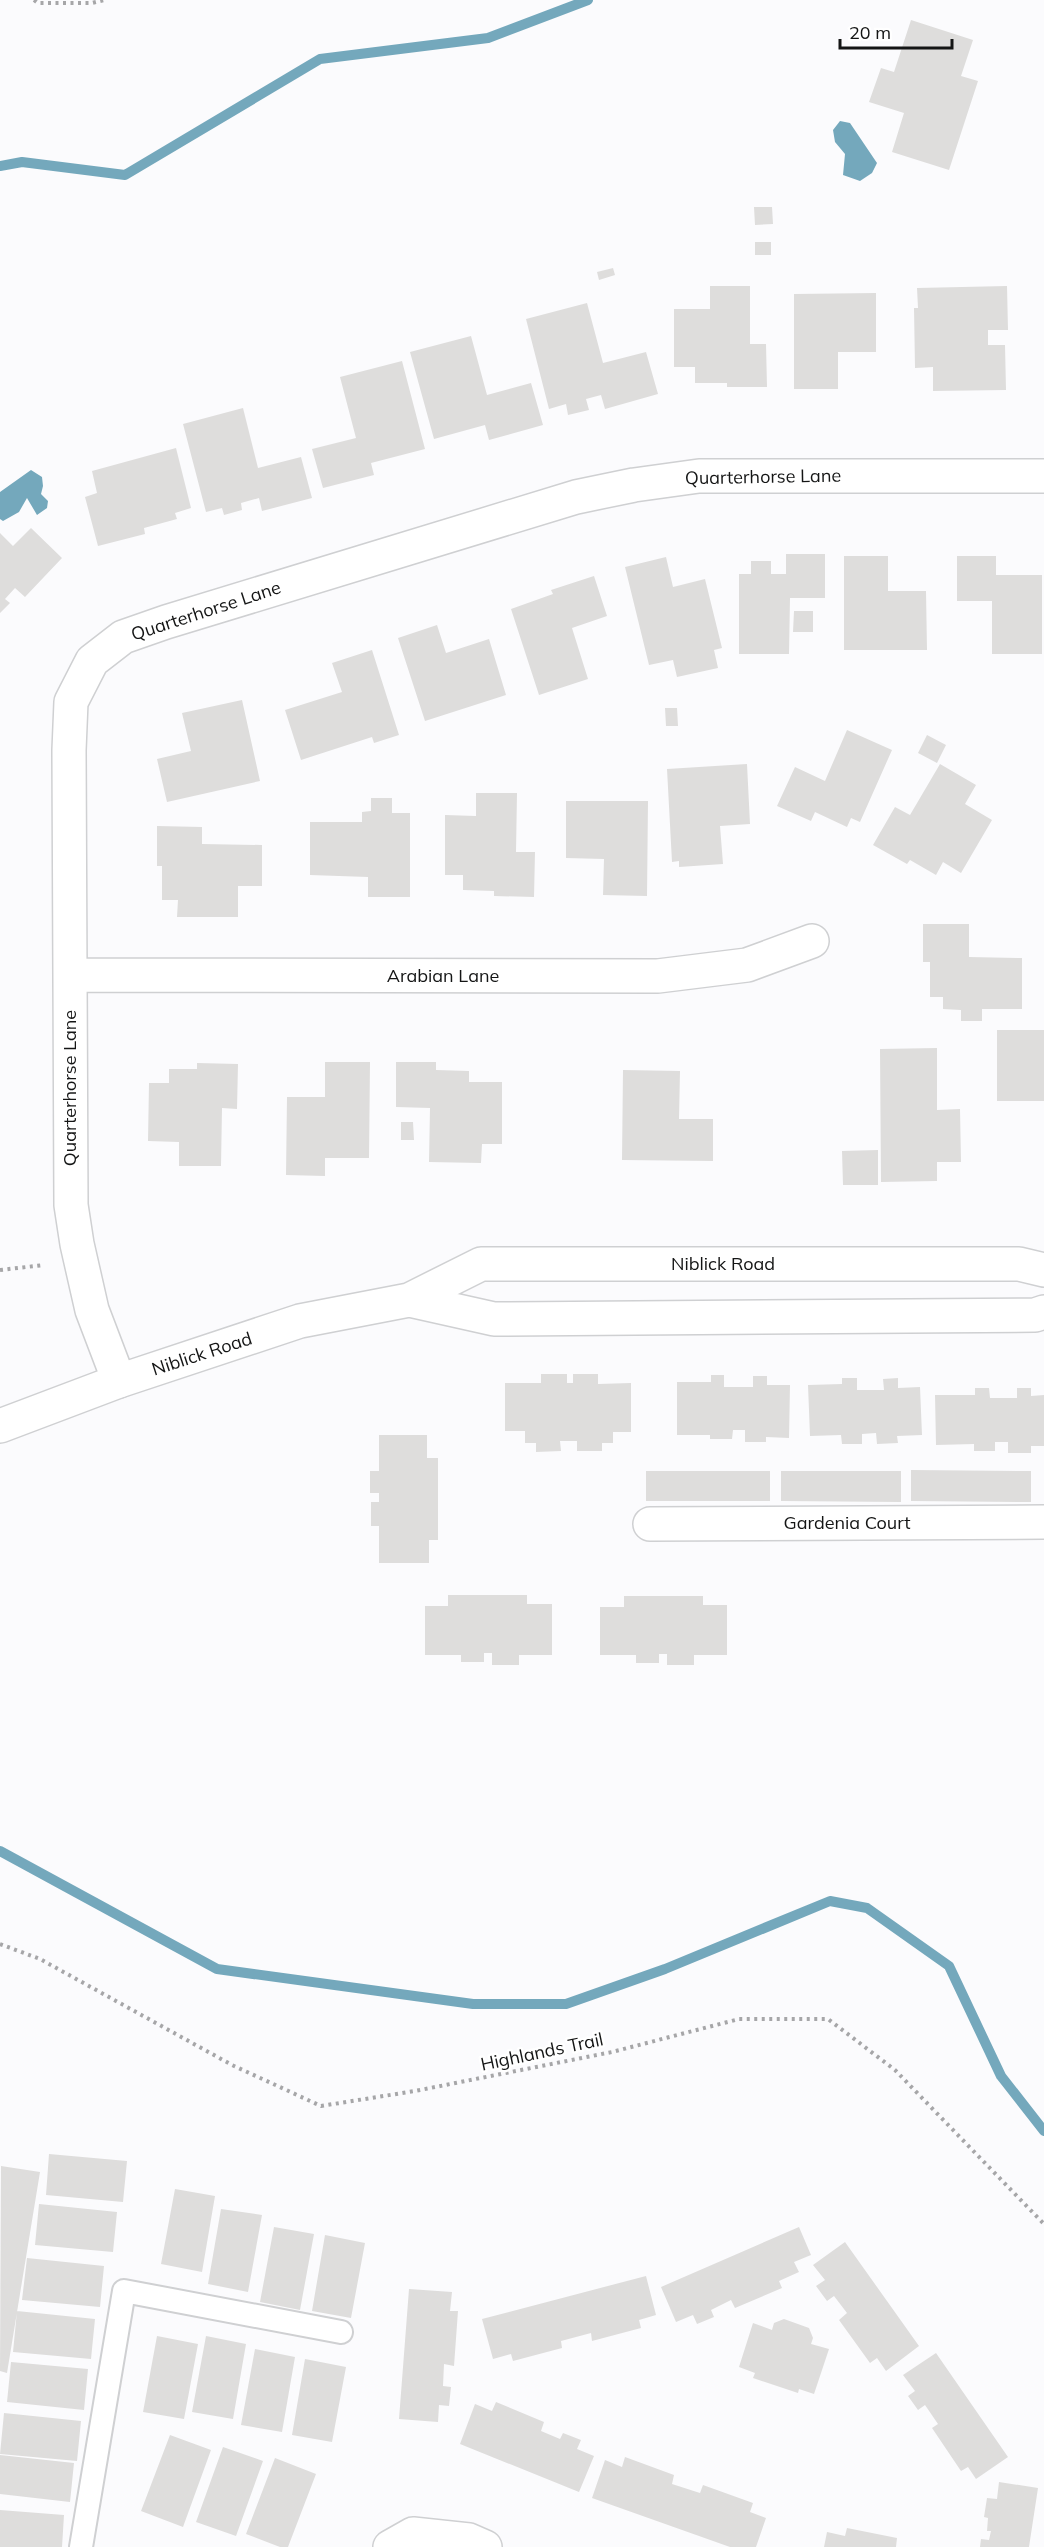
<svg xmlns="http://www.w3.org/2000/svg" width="1044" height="2547" font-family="Mulish,sans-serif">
<rect width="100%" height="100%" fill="#fbfbfd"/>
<path fill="#74a8bc" d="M840,121l10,2 27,40 -5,10 -12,8 -17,-6 2,-21 -10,-12 -2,-12z
M31,470l11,7 1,9 -2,8 7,7 -1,7 -10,7 -10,-17 -8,14 -16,9 -3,-2v-27z"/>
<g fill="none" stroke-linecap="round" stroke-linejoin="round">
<path stroke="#74a8bc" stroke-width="10" d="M0,166l22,-4 103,13 195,-116 168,-21 100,-38
M0,1851l217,118 256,35h93l99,-35 165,-68 37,7 82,58 52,110 43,55"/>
</g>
<path fill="#dedddc" d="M911,20l62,20 -12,36 17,5 -29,89 -57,-18 12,-39 -35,-11 12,-34 13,4z
M754,207h18l1,17 -18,1z
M755,242h16v13h-16z
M613,268l2,7 -16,5 -2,-8z
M710,286h40v58h16l1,43h-40v-4h-32v-16h-21v-58h36z
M1007,286l1,44h-20v15h17l1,45 -73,1v-24l-18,1 -1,-60h4l-1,-20z
M876,293v59h-38v37h-44v-95z
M587,303l16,60 43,-11 12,42 -53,15 -4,-14 -15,4 3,11 -21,5 -2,-11 -17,5 -23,-90z
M471,336l16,59 44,-12 12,42 -54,15 -4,-15 -51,14 -24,-87z
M402,361l23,88 -54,14 3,12 -51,13 -11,-39 44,-11 -16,-61z
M243,408l15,60 43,-11 11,41 -50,13 -3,-13 -18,5 1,7 -18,5 -2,-7 -16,4 -23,-88z
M176,448l15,60 -16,5 2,6 -33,9 1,6 -47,12 -13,-49 12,-4 -5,-22z
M31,528l31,30 -37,39 -10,-9 -10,11 5,4 -10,10v-80l13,13z
M786,554h39v44h-35l-1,56h-50v-80h12v-13h20v13h15z
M844,556h44v35h38l1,59h-83z
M957,556h39v19h46v79h-50v-53h-35z
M666,557l7,30 32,-8 17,69 -8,2 4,18 -41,9 -4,-17 -24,5 -24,-98z
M594,576l13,40 -35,12 16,51 -49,16 -28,-86 42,-15 -2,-4z
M794,611h19v21h-20z
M437,625l9,28 43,-14 17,56 -81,26 -27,-83z
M372,650l27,85 -25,8 -2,-6 -71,23 -16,-50 57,-18 -10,-29z
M242,700l18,81 -93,21 -10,-43 34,-8 -9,-38z
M665,708h12l1,18h-12z
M847,730l45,20 -32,72 -9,-4 -4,9 -32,-15 -4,9 -34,-15 18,-39 30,14z
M927,735l19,10 -9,18 -19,-10z
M747,764l3,60 -30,2 3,38 -44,3v-6l-7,1 -5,-93z
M940,764l36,21 -11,19 27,16 -31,53 -18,-11 -7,13 -26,-15 -3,4 -34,-19 22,-38 15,8z
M476,793h41l-1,59h19l-1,45 -40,-1v-5l-31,-1v-15h-18v-60l31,1z
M371,798h21v15h18v84h-42v-20l-58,-2v-53h52v-10l9,-1z
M566,801h82l-1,95 -44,-1 1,-36 -38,-1z
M157,826l45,1v17l60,1v41h-24v31h-61l1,-17h-16v-34h-5z
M923,924h46v33l53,1v51h-40v12h-21v-11l-18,-1v-12h-13v-35h-7z
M997,1030h47v71h-47z
M937,1048v62l23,-1 1,53h-24v19l-56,1 -1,-133z
M325,1062h45l-1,96h-44v18l-39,-1 1,-78h38z
M396,1062h40v8l33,1v11h33v62h-20l-1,19 -52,-1 1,-54 -34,-1z
M197,1063l41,1 -1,45 -15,-1 -1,58h-42v-24l-31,-1 1,-58h20v-14h28z
M623,1070l57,1 -1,48h34v42l-91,-1z
M401,1122h12l1,18h-13z
M878,1150v35h-35l-1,-34z
M541,1374h26v9h6v-9h25v10l33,-1v49h-18v11h-11v8h-25v-10h-17l1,10 -25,1v-9h-11v-12h-20v-48h36z
M711,1375h13v12h29v-11h14v9h23l-1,53 -23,-1v5h-21v-12h-12l-1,9h-22v-4h-33v-53h34z
M842,1378h15v12h27l-1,-11 15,-1v10l22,-1 2,48 -25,1 1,7 -21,1 -1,-11 -14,1v10h-20l-1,-9 -31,1 -2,-51 34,-1z
M975,1388h14l1,10h27v-10h14v8l13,-1v51h-13v7h-23v-11h-13v9h-21v-7l-38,1 -1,-50h40z
M379,1435h48v23h11v82h-9v23h-50v-37h-8v-24h8v-9h-9v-22h9z
M911,1470l120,1v31l-120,-1z
M646,1471h124v30h-124z
M781,1471h120v31l-120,-1z
M448,1595h79v9h25v51h-33v10h-27v-12h-8v9h-23v-7h-36v-49h23z
M624,1596h79v9h24v50h-33v10h-27v-11h-8v9h-23v-8h-36v-48h24z
M49,2154l78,7 -4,41 -77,-7z
M1,2166l39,6 -33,201 -7,-2z
M175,2189l40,7 -13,76 -41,-8z
M39,2204l78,8 -4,40 -78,-7z
M221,2209l41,6 -14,77 -40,-8z
M274,2227l40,7 -14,76 -40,-8z
M799,2227l12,28 -17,7 5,10 -20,9 3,7 -47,20 -4,-8 -20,10 3,7 -17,7 -4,-9 -17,7 -15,-35z
M325,2235l40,8 -14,75 -39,-7z
M845,2242l74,104 -33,25 -9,-13 -7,5 -31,-43 8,-7 -13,-17 -7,5 -11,-15 9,-6 -12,-15z
M27,2258l77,8 -4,41 -78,-7z
M646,2276l10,39 -17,5 2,8 -49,13 -1,-8 -30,8 1,7 -49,13 -2,-7 -18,5 -11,-40z
M409,2289l43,3 -2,19h8l-4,55 -10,-2 -1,22 8,1 -2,19 -10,-1 -1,17 -39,-3z
M17,2311l78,8 -4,40 -78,-7z
M784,2319l25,9 4,10 -2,6 18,5 -15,45 -15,-5 -1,4 -45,-15 2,-5 -16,-6 14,-44 19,7 2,-7z
M157,2336l41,8 -14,75 -41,-7z
M206,2336l40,8 -13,75 -41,-7z
M255,2349l40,8 -13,75 -41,-7z
M936,2353l72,104 -32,22 -8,-12 -7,4 -29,-43 6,-4 -13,-19 -7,5 -10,-14 7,-5 -12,-16z
M305,2359l41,8 -14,75 -40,-7z
M11,2362l77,7 -4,41 -77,-8z
M496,2402l48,20 -3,9 19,8 3,-6 18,7 -4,9 17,7 -15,36 -119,-48 15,-40 17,7z
M4,2413l77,8 -4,40 -77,-7z
M170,2435l41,15 -28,77 -42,-16z
M223,2447l40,14 -27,75 -40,-14z
M0,2455l74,8 -4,39 -70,-8z
M625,2457l49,18 -2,9 28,9 3,-8 50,18 -3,9 16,6 -10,29h-26l-138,-49 13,-38 17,7z
M275,2458l41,16 -28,73h-8l-34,-13z
M999,2482l39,6 -9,59h-49l1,-8 8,1 2,-9h-4l1,-13 -4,-1 3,-19 10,1z
M0,2510l64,5 -2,32h-62z
M847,2528l50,10 -1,9h-72l3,-15 18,4z"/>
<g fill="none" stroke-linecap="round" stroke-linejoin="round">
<g stroke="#cfd0d2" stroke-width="26">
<path id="service" d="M81,2547l43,-256 217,41"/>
</g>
<g stroke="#cfd0d2" stroke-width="36">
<path id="minor" d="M70,975l588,1 89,-11 65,-24
M119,1381l-27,-71 -15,-66 -6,-39 -2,-455 2,-48 21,-41 31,-24 43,-15 410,-125 58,-12 65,-9h345
M650,1524l394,-2
M390,2547l23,-13 56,6 16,7"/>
</g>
<g stroke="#cfd0d2" stroke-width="36">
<path id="secondary" d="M409,1300l85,19 541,-4 9,-3
M0,1426l119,-45 181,-60 109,-21 72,-36h538l25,6"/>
</g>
<path stroke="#a6a6a8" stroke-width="4" stroke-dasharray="3 4.5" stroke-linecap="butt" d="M34,0l4,3h54l12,-3
M0,1270l44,-5
M0,1944l40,15 192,106 89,41 94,-15 197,-39 127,-33h89l67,51 149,154"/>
<use href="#service" stroke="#fff" stroke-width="22"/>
<use href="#minor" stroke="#fff" stroke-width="33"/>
<use href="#secondary" stroke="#fff" stroke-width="33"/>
</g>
<g text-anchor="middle" stroke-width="5" stroke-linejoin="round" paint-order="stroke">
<g font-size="18" fill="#141515" stroke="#fff">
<text transform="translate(763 477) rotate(-1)" y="6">Quarterhorse Lane</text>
<text transform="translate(206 611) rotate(-18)" y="6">Quarterhorse Lane</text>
<text x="443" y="982">Arabian Lane</text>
<text transform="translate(70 1088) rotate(-90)" y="6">Quarterhorse Lane</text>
<text x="723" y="1270">Niblick Road</text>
<text transform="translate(202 1354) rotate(-18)" y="6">Niblick Road</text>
<text x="847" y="1529">Gardenia Court</text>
<text transform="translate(542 2052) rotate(-12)" y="6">Highlands Trail</text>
</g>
</g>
<path d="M840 39v9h112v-9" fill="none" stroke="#141515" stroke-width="3"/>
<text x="849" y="39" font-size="18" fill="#141515" stroke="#ffffff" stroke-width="4.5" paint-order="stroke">20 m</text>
</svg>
